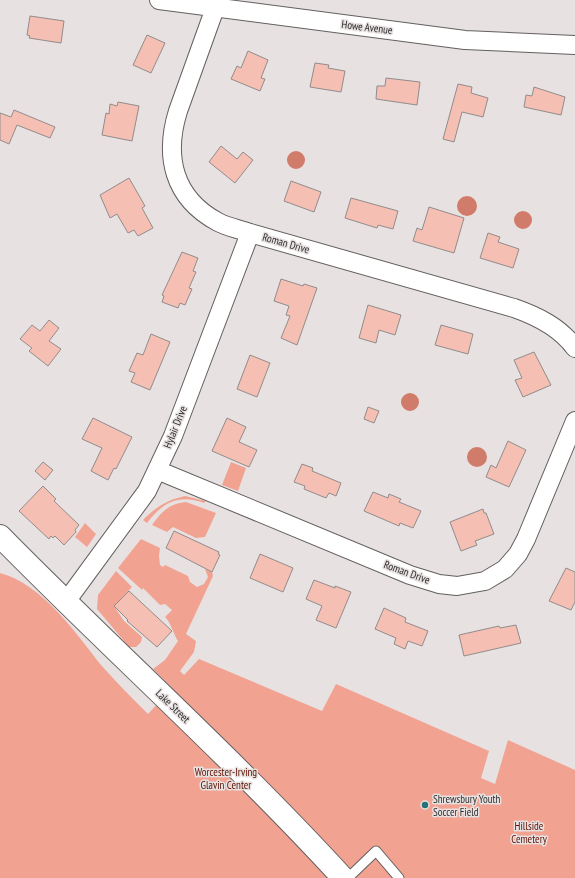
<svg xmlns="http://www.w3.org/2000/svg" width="575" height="878" font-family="'PT Sans Narrow',sans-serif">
<rect width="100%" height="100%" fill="#e7e2e1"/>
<path fill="#f2a291" d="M231,462l15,6 -8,23 -16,-6z
M185,496l21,5 -2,2c-25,-9 -41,-1 -57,20l-4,-3c13,-13 24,-20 42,-24z
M186,502l30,11 -11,24 -9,1 -23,-11 -6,5 -15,-7c10,-14 17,-21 34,-23z
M85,523l11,11 -9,13 -12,-10z
M141,539l19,9 -1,8 1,9 3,2 2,-2 23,11 2,6 7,5 7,-3 4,-7 -3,-8 7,3 1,4 -27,58 10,7 -2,11 -14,19 4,4 15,-16 123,52 14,-27 153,67 -8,27 14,6 13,-44 67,30v108h-575v-305c42,11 75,59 101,92 15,17 31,33 47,49l24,-26 -19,-19 12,-9 13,-19c-4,-6 -8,-20 -13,-24l7,-7 -7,-6 -5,1 -17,-17 -1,2 -24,-22z
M116,571l16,16 -18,19 10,15 18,16 -1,5 -5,5h-7l-32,-38 1,-14z"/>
<path fill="#d17b6a" d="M287 160a9 9 0 1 1 18 0a9 9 0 1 1-18 0Z
M457 206a10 10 0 1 1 20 0a10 10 0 1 1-20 0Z
M514 220a9 9 0 1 1 18 0a9 9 0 1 1-18 0Z
M401 402a9 9 0 1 1 18 0a9 9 0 1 1-18 0Z
M467 457a10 10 0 1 1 20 0a10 10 0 1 1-20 0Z"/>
<path fill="#f6bfb3" stroke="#918c8b" d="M30,16l34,5 -3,22 -32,-5 1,-2 -3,-1z
M147,35l18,8 -14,30 -18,-8z
M248,51l20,9 -7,18 4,1 -5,12 -29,-12 6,-13 4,2z
M315,63l14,2 -1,3 17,3 -4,21 -31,-5z
M386,78l34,4 -3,23 -41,-6 1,-13h8z
M458,84l14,3 -1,6 17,5 -5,19 -21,-5 -8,30 -11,-3z
M534,87l31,10 -4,18 -37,-8 2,-12 6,1z
M118,102l21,4 -7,35 -30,-6 4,-22 3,1 1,-10 7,2z
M14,110l41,17 -5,11 -33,-13 -8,19 -9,-4v-27l11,4z
M221,146l16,13 6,-7 10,8 -18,23 -26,-21z
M129,178l16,28 -3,2 11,20 -15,8 -4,-6 -6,3 -11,-19 -7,4 -10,-23z
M291,181l30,11 -7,20 -30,-11z
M351,198l47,13 -5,18 -15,-4 -1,3 -32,-10z
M429,207l35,11 -10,35 -41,-12 4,-13 5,2z
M488,233l12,4 -2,5 21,7 -6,19 -33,-10z
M182,252l16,6 -5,13 3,1 -7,16 3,1 -7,16 -5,-2 -2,5 -16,-6 2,-6 -2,-1z
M281,279l22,7 1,-2 13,4 -20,57 -16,-7 9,-22 -4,-1 3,-9 -15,-5z
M368,305l33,10 -6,20 -16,-5 -3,13 -17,-5z
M49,320l10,8 -10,13 12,8 -13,17 -19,-15 3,-3 -12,-9 12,-14 8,6z
M441,325l32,9 -5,20 -33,-9z
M151,334l19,8 -20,48 -19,-8 4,-9 -6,-2 8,-18 6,2z
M534,352l17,33 -28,12 -8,-17 7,-2 -8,-18z
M250,355l20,8 -13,34 -20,-8z
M368,407l11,4 -5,12 -10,-4z
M93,418l39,19 -16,32 -2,-1 -6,12 -17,-9 11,-23 -20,-9z
M227,418l19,9 -7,15 18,8 -8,17 -37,-16z
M508,441l18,9 -17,37 -23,-10 5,-12 5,3z
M43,462l10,8 -8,10 -10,-9z
M302,464l11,4 -1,3 29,12 -5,13 -7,-3 -3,5 -22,-9 1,-3 -11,-4z
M43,486l13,13 -2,2 25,24 -4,5 1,2 -12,13 -9,-9 -2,2 -2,-2 -2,3 -30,-28z
M373,492l15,6 1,-4 12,5 -2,3 22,9 -8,17 -13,-5 -1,3 -35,-15z
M483,509l1,4h2l8,21 -19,7 2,4 -16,6 -11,-29z
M174,531l45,21 -1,2 2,1 -8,17 -46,-24z
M260,554l33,14 -10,24 -33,-14z
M566,568l9,4v30l-4,8 -22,-9z
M314,580l21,8v-2l16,6 -15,36 -20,-8 6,-14 -16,-7z
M129,591l43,40 -15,16 -30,-26 1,-1 -14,-14z
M384,608l22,10 -1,4 23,9 -6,15 -14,-5 -3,8 -11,-5 2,-6 -21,-9z
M516,625l5,18 -57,13 -5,-21 40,-9 1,2z"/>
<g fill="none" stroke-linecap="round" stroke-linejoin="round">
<g stroke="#635f5e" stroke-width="11">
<path id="service" d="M348,878l28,-27 23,27"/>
</g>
<g stroke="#635f5e" stroke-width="20">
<path id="minor" d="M159,0l306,40 110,5
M215,8l-37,103c-14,45 -5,87 40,111 9,5 21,7 32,11l264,75c23,8 46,19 61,40
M157,470l253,105 29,9 18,2 28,-5 20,-12 13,-15 8,-15 49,-118
M65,603l82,-112 26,-55 77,-203"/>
</g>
<g stroke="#635f5e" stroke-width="24">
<path id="secondary" d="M0,536c113,115 234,223 343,342"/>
</g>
<use href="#service" stroke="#fff" stroke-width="9"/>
<use href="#minor" stroke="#fff" stroke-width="18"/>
<use href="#secondary" stroke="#fff" stroke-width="22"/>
</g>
<circle fill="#267174" stroke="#e7e2e1" stroke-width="1.5" cx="425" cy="805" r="4"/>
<g text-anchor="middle" stroke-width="3" stroke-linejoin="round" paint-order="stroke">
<g font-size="11" fill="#2e2c2c" stroke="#e7e2e1">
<text transform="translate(367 27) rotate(7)" y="4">Howe Avenue</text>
<text transform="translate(286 243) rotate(16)" y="4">Roman Drive</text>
<text transform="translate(175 427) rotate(-68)" y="4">Hylair Drive</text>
<text transform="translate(407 572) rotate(20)" y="4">Roman Drive</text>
<text transform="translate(173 706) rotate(44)" y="4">Lake Street</text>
</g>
<g font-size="11" fill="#5e1104" stroke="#e7e2e1">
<text x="226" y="776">Worcester-Irving<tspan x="226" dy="13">Glavin Center</tspan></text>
<text x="529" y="830">Hillside<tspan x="529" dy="13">Cemetery</tspan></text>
</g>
<g font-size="11" fill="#2e2c2c" stroke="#e7e2e1" text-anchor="start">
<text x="433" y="803">Shrewsbury Youth<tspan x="433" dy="13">Soccer Field</tspan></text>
</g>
</g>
</svg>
